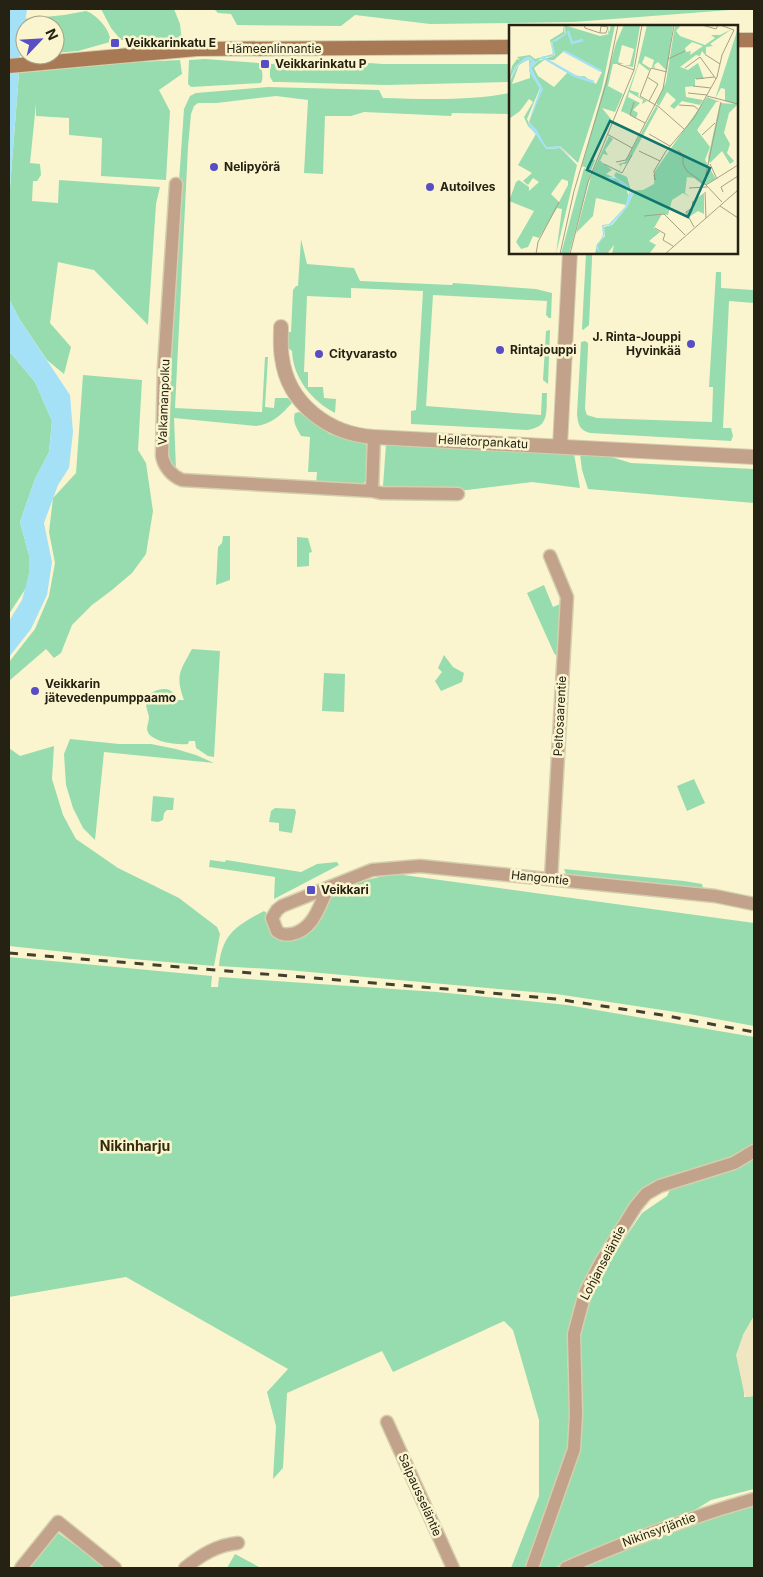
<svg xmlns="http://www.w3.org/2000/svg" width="763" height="1577" font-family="Inter,sans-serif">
<rect width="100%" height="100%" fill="#fbf5cf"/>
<path fill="#97dcae" d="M101,9h73l6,15 2,18 -61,-2 -10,-12z
M192,9h551l-169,13 -144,2 -75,-9 -14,11 -104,-1 -6,-11 -13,-1 -4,-4 -21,1z
M86,11c10,3 26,20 24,31l-32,9 -23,2v-28h-30v30h8l-11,1 2,-37 40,-4z
M205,59l54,4c3,5 5,14 2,20l-70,4 -3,-3 1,-24z
M180,60l2,14 -23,16 11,21 -4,69 -65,-4 1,-38 -33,-3v-17l-33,-2v-12l-6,59 10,1 1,11 -4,6h-4l-1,20 26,2 1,-23 101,7 -4,17 -8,121 -54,-55 -36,-8 -8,61 21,24 -7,27 -17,-14 -27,-40 -11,-21v-99l10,-127 118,-11z
M341,61l42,3h127v18l-124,3 -106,-3h-7l-3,-5v-13z
M268,87l111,3 4,8c42,1 86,3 127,-5v21l-58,-1 -1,3 -87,-4 -13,4h-26l-2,58 -19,-1 4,-73 -32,-4 -59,7h-19l-4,3 -3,8 -3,33 -13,261 87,4 3,-55h3l-3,50 9,1 1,-10h13l4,5c-11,12 -20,21 -36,23l-82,-8 2,51 -1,2 -9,-10 9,-222 9,-130 6,-13 6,-3z
M301,239l6,25 47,4 6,13 92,4 1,-2 83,6 16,4 -1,25h-2l-3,-3 1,-14 -114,-6 -7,111 115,9 1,-22h5c-1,19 3,34 -20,37l-116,-6v-13l5,-1 7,-119 -72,-3v10l-44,-2 -3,76h4v15h15l1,11 12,1 -1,14c-23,-12 -42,-35 -43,-62l-6,-5 1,-14h4l2,-42 3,-4h2z
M586,253h6v6l-3,66 -6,5 -1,-1z
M716,272h5v16l33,2v13l-25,-2 -6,127h8l2,8 -2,5 -141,-8c-11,-3 -12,-9 -13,-19l4,-72 4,-1 3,2v5l-3,61 2,6 10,3 115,4 1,-35h-4z
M550,330l-2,54 -5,-4 3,-49z
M9,351l26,31 17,39 -3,31 -14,27 -15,43 9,33v19l-3,14 -17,26z
M83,375l59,5 -4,70 8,13 7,48 -7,43 -14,19 -20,17 -20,15 -20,20 -11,28 -7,5 -8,-9 -37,32v-19l26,-33 14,-33 6,-33 -6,-31 4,-34 23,-25z
M299,412l31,22 31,7 7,5 -1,34 -7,6 -44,-2 1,-12h-9l2,-35 -9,-1c-4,-8 -9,-14 -6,-23z
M386,444l188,10 6,34 -48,-6 -65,8 -82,-1 -2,-3z
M580,454l25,1 26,8 123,6v34l-166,-14 -6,-19z
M223,536h7v44l-14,5 2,-38 4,-4z
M297,537l11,1 4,14 -3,1v13l-12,1z
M544,585l9,22 7,-3 1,3 -3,51 -4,-5 -27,-60z
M192,649l28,2 -6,106 -6,-1 -12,-8 -1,-7h-6l-1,3c-11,1 -40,-2 -41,-15 0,-4 2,-8 2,-12 -1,-6 -5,-13 -2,-19 2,-7 18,-12 24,-7 3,2 5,6 7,9h6c-9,-25 -4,-29 8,-51z
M444,655l9,12 11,6 -2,9 -21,9 -6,-10 7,-9 -4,-4z
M324,673l21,1 -1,38 -22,-1z
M70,739l49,5h32l25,5 20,6 18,8 -110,-11 -9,88 -12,-12 -10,-20 -7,-23 -2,-31z
M54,746l-2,33 11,36 13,24 42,29 61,30 38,29 3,7 -6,32 -82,-7 -123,-13v-198l11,8z
M694,779l11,24 -18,8 -10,-25z
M153,796l21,2 -1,12h-6l-3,3 -1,7 -5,2 -7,-1z
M275,808l20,1 1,3 -4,21 -13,-2v-8l-10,-1 2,-11z
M210,860l15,2 1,-2 75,12 16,-8 20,-2 2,3 -65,34 1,-22 -66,-10z
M564,869l120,12 18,3 1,5 -137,-15z
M396,874l358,49v103l-65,-12 -133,-20 -269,-24 -68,-4c3,-32 18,-41 45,-55l4,3 -1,7 3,10c24,5 42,12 52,-17 2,-6 6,-16 11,-20 15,-11 45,-17 63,-20z
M9,957l203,19 -1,11h7l1,-10 218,15 130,13 187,32v108l-10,7 -24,11 -63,20 -72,100 -12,32 -6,44 4,45 -3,49 -40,115h-17l28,-72v-76l-26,-90 -9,-9 -111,51 -11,-21 -95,42 -4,75 -10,11 3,-53 -9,-34 21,-23 -162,-92 -117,20z
M754,1156v160l-11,19 1,62 10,-1v93l-43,11 -21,13 -136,55h-15l-1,-3 34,-92 7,-140 14,-48 49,-72 25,-17 5,-10z
M754,1503v65h-178l58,-25z
M57,1532l50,36h-80z
M235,1554l26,14h-34z"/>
<path fill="#f0e6c1" d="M754,1316v80l-9,1 -9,-42 7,-20z"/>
<path fill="#a5e1f6" d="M24,19l-2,37 -13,1v-37z
M19,73l-10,127v-126z
M9,299l11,21 50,75 3,37 -4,36 -11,17 -14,38 8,39 -5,33 -16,34 -22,28v-36l13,-21 7,-26v-19l-9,-33 15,-43 14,-27 3,-31 -17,-39 -26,-31z"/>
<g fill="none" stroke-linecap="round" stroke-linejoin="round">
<path stroke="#a5e1f6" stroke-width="20" d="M9,59l8,-50"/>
<g stroke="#d4cfad" stroke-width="15">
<path id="minor" d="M176,184l-12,183 -2,89c2,11 10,20 20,24l190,11 9,2 77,1
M372,491l2,-54
M550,556l17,41 -16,282
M328,888c-9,18 -14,41 -36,46 -6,1 -10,1 -15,-3l-5,-13 5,-8 5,-4 90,-36 48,-4 295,30 39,8
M387,1422l66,146
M21,1568l37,-46 57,46
M185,1568c16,-13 32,-23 53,-25
M532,1568l42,-119 2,-34 -2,-81 11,-41 16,-31 35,-56 10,-12 14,-8 74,-23 20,-12
M566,1568c61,-27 124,-51 188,-69"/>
</g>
<g stroke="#d4cfad" stroke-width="16">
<path id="tertiary" d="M281,327c0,10 -1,21 1,31 6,46 47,76 92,79l380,20
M560,446l10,-194"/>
</g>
<g stroke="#d4cfad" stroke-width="16">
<path id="secondary" d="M737,40h17
M9,66l188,-17 313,-2"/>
</g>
<use href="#minor" stroke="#c2a28a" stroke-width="12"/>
<use href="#tertiary" stroke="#c2a28a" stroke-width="14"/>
<use href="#secondary" stroke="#a77a55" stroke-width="14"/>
<path stroke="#44402f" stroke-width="3" stroke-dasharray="9 9" stroke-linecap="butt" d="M9,953l438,36 109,10 106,16 92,17"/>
</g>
<g fill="#574dc5" stroke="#fbf5cf" stroke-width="2">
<rect x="110" y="38" width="10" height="10" rx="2.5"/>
<rect x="260" y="59" width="10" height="10" rx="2.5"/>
<circle cx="214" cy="167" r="5"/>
<circle cx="430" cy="187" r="5"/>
<circle cx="691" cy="344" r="5"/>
<circle cx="500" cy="350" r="5"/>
<circle cx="319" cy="354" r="5"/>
<circle cx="35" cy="691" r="5"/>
<rect x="306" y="885" width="10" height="10" rx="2.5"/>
</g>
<g text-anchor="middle" stroke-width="5" stroke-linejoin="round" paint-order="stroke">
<g font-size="12" font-weight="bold" fill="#252214" stroke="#fbf5cf" text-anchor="start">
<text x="125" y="47">Veikkarinkatu E</text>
<text x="275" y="68">Veikkarinkatu P</text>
<text x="224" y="171">Nelipyörä</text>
<text x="440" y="191">Autoilves</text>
<text x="681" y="341" text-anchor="end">J. Rinta-Jouppi<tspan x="681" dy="14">Hyvinkää</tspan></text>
<text x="510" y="354">Rintajouppi</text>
<text x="329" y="358">Cityvarasto</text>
<text x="45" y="688">Veikkarin<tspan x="45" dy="14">jätevedenpumppaamo</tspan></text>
<text x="321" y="894">Veikkari</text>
</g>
<g font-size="12" fill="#252214" stroke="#fbf5cf">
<text x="274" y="53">Hämeenlinnantie</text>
<text transform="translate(164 402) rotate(-88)" y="4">Valkamanpolku</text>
<text transform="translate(483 442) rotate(3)" y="4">Helletorpankatu</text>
<text transform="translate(560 716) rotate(-87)" y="4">Peltosaarentie</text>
<text transform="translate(540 878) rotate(6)" y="4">Hangontie</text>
<text transform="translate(603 1263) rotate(-62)" y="4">Lohjanseläntie</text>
<text transform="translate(420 1495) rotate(66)" y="4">Salpausseläntie</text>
<text transform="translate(659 1530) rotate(-20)" y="4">Nikinsyrjäntie</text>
</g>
<g font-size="14" font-weight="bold" fill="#322c0c" stroke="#fbf5cf">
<text x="135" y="1151">Nikinharju</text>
</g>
</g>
<g transform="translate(509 25)">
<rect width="229" height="229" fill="#fbf5cf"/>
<path d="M54,0l2,9 -14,8 2,14 -18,6 -5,-5 -5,1 -10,9 -6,14 3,-15 5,-7 3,1 -3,-3 13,-2 5,4 18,-5 -3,-14 13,-8zM55,0l36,11 9,-2 -1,-1 1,-5v5l2,-8h4l-13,63 -24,75 -18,-17 -13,2 -18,-26 13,-33 -11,-21 9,-9 15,-4 -3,-13 14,-8zM55,26l38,21 -6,12 -12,-8 -8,1 -8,-5 -14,15 -16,-11 -4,-8 10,-8h10zM115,0l16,1 -7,41 -9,-2h6l4,-16 -12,-4 -4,17 6,2h-11l-5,22 15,8 -8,18 -13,-4 9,11 -19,40 3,1 -4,10 -9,-4 34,-123zM138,0h26l-6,46 -9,-9 -4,3 1,3 -3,-1 2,-7 -9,-4 -3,7 8,5 -1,3 -10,-8 -9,27 9,3 -1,3 9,5 -5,3 1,-4 -14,-8 -1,5 12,6 -7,7 5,3 -2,5 -15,-7 -3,8 19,-52zM166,0h6l-5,6 4,5 25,9 10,-7 -4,-3h9l12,-6 -22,15 3,2 -7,1v9l-4,-5 -2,5 -4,-1 -16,12 8,3 10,-7 6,16h-9v7l-10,1 1,10 17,3 -3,5 -18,-4 -8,8 -4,-3 6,-6 -9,-8 -8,14 -3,-3 10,-21zM183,17l11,4 -13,9 1,-4 -5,1 -1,-4zM229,3v76l-9,9 -5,20 6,11 -3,9 7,8 -4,3 -8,-13 -12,12 -2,-5 12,-55 14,1 -9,-3v-12l-4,-1 -6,11zM20,33l3,4 -3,9 11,17 -13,31 3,7 2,1 3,4 11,18 14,-1 17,17 -21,89 6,-45 -5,-1 -18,30 -6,-2 -5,11 -7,2 -5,-7 18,-31 -25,-10 7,-19 3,-2 10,7v4l10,-9 -6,-4 -5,7 -5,-4 9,-8 -14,-8 18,-31 -8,-8 -4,-9 9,-15 -4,-3 -9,12 -11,8v-36l10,-19zM20,34l1,19 -18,6 7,-19zM53,154l6,2v4l-9,17 -8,-8zM198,72l13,5h-4l-19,28 13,17 -5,13 11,19 -15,8 2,-2 -9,-7 -7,-1 -2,16 5,4 -7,-4 -11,7 -4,15 -6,-1 -8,14 6,4 -11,9 7,4 -7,9h-37l2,-9 -7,9h-12l2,-10 8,-8 -1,-9 8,-2 15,-18 7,-15 -3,1 -4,-8 -13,-9 2,-4 11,5 4,14 12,-1 11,-6 1,-13zM147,81l2,2 -26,48 -6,8h-4l-3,8 -20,-12 13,10 -6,4 7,3 -7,1 -13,-7 16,-35 4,3 -8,11 3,5 -5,-1 -3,7 19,10 2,-5 -3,-2 7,-2zM75,143l7,4 -22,82h-8zM83,148l15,7 9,-1 10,7 3,13 -3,6 -30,-7 -3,18 -17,17zM195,168v21l-6,-3 -9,6 -2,-5 7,-4 -1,-7z" fill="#97dcae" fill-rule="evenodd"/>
<path d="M55,0l2,9 -9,7 -5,1 3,10 -1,4 -13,2 -10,10 12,21 -14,33 8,8 9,17 14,-1 17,19 -17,-17 -14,1 -18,-25 12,-35 -11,-18 2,-12 -12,5 -10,19 6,-16 10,-9 5,-1 5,5 7,-5 11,-2 -2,-13 14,-8zM83,146l14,7h11l10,7 3,8 4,-1 -7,15 -16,18 -7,1 1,8 -7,12 2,8 -4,-6 7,-13 -1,-10 7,-1 16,-17 4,-15 -13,-13 -9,1z" fill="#a5e1f6"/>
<path fill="none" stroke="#a5e1f6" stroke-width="2.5" d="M59,6l4,12 11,-3M55,26l37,20M33,32l33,19 19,6"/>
<path fill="none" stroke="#a5a184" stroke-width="1" d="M75,0l1,3 15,5h6l2,-6 -7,-1 -1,7M193,0l14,4 2,-4M197,30l14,9M159,34l17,-8M109,39l16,6M176,43l15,-11 16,22M158,47l-16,-4 -11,28 19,11 25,22M138,52l11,7 -9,17M187,54l18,-2M184,61l18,2M179,68l19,2M198,71l31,8M125,77l-4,13 15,8M170,80l15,1 5,4M98,109l25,14M140,109l21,12M193,110l13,-12M169,125l5,5v9l4,7 19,14 16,17M130,126l21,10M107,137l10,-2 37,-71 11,-64M95,139l18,9 10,-18M201,139l7,15M145,150l1,5 -1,-9 12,-20 28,-33 23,-41 5,-22 12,-25 -14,-5M195,159l17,-82M197,160l32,-20M180,163l18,-1M196,167l1,26M214,167l-2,-5 17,-11M184,176l-1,7 -6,4 8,15M211,181l18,12M135,191l20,-2 21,21M146,203l10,6 -2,6 10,6M27,229l2,-12 21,-40M51,229l14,-63 32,-107 12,-59M61,229l18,-72 46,-112 8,-45M156,229l73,-64"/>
<path fill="#0f766e" fill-opacity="0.15" stroke="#0f766e" stroke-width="2.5" d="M101,96l100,47 -22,49 -101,-47z"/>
<rect width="229" height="229" fill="none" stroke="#252214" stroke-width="2.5"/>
</g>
<rect width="763" height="1577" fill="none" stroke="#252214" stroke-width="20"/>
<g transform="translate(40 40) rotate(65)"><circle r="24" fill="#fbf5cf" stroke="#a5a184"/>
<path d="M0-4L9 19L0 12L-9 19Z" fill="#574dc5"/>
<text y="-8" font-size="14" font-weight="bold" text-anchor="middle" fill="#252214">N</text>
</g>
</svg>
